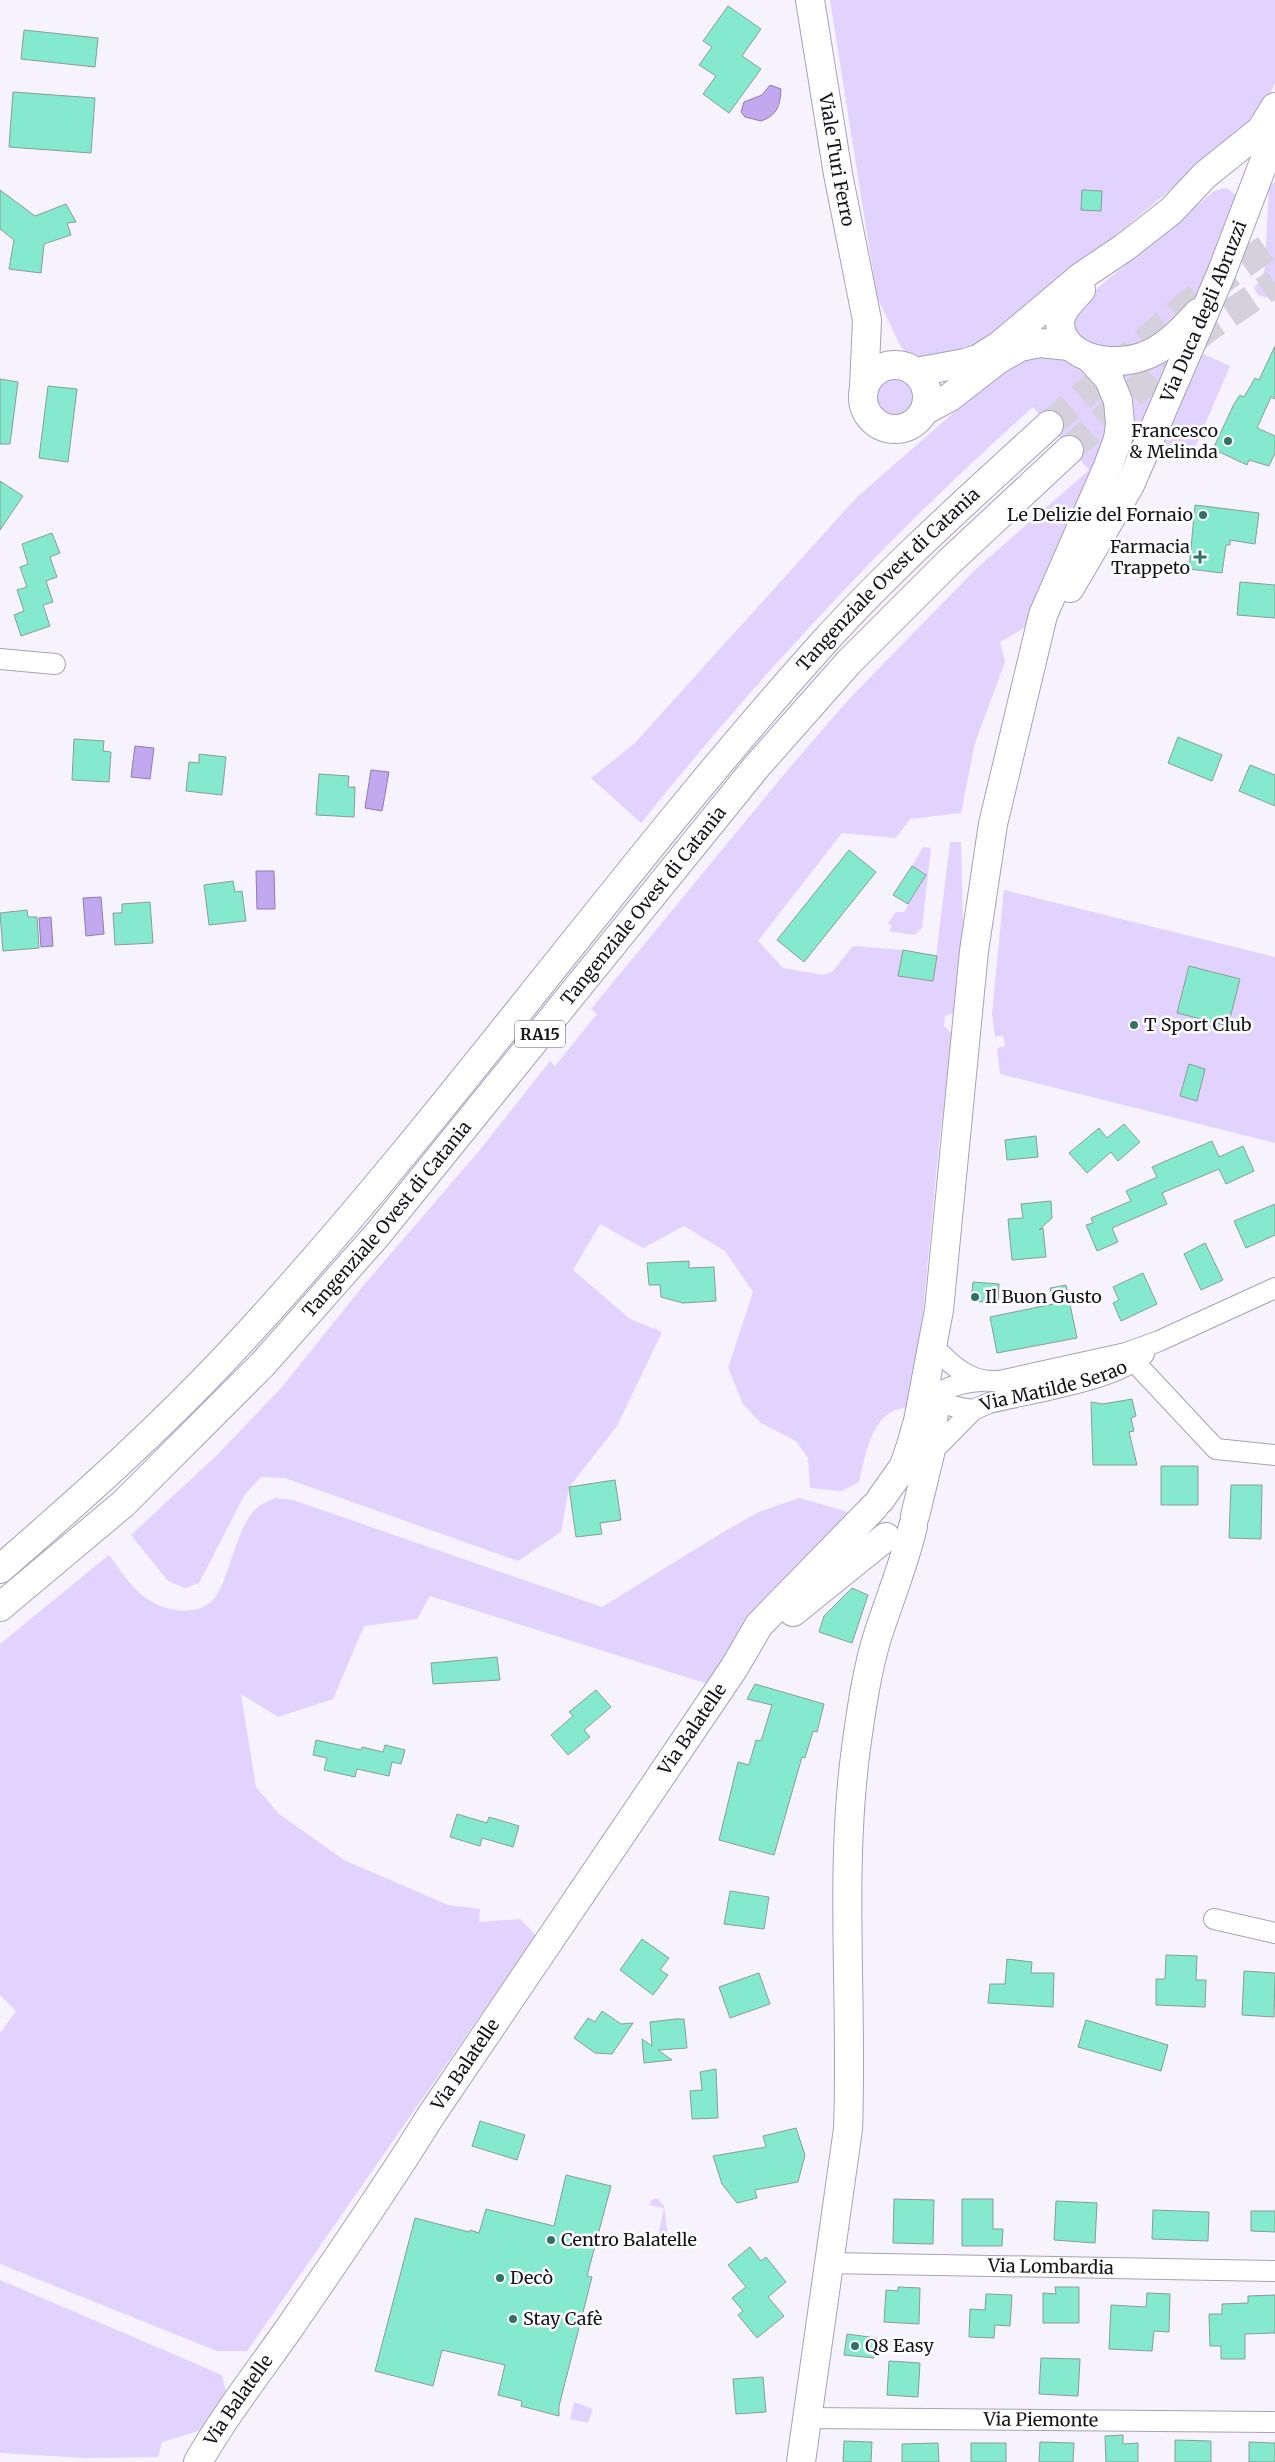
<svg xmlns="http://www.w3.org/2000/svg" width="1275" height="2462" font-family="Merriweather,serif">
<rect width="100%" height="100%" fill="#f6f2fe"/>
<path fill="#e1d3fe" d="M830,0h445v83l-14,31 -278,232 -55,13 -16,-2 -11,-10 -24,-50z
M1269,183h6v117l-17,-5 -4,-7 8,-11 3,-10z
M1226,188l10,7 3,5 -31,91 -60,54 -14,7 -54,-9 -11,-24 13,-18 132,-110z
M1203,354l27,12 -39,91c-13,7 -21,3 -34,-2z
M1057,355l33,13 22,53 -80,192 -8,15 -24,14 5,20 -30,81 -14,70 -51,6 -14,19 -54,-5 -84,108 25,27 40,7 9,-3 21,-26 50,4 -4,25 34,6 17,-139h11l2,85 -7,85 -11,4 -1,10 9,9 -14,109 -25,262c-8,2 -20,3 -26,8 -19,14 -24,47 -29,68l-17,9 -32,-3 -2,-30 -12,-17 -35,-18 -18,-19 -15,-36 25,-76 -28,-41 -41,-25 -41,22 -43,-24 -27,46 57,49 32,13 -45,94 -48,61 -8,45 -43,29 -233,-83 -24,-1 -16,17 -46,89 -14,5 -17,-7 -37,-46 86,-80 65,-68 81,-101 116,-135 71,-90 5,5 42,-52 -6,-5 195,-237 63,-73 128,-131 112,-98 -56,-63c-143,127 -272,267 -392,416l-50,-45 43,-34 222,-246 135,-118 36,-22z
M1171,359l-50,113 -3,-2 -3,-99z
M873 397a22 22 0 1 1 44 0a22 22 0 1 1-44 0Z
M923,847l8,1 -9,80 -8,7 -25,-4 3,-5 -4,-3 8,-11h8l22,-36 -14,-10z
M1004,890l271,67v186l-275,-69 -3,-26 8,-2 -2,-11 -8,2 -3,-23z
M275,1498l18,2 309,107 123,-76 34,-19 40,-14 53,15 -144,171 -278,-88 -13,23 -53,7 -31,73 -55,18 -37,-23 15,93 23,27 65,46 104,45 32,4 -1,13 41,-3 16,16 -289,416h-30l-217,-87v-231l16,-22 -16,-16v-351l109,-89c10,13 21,31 34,41 20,16 60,24 75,-3 13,-22 20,-70 40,-86 4,-4 12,-6 17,-9z
M653,2199h5l6,7 5,39 -12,-3 7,-34 -15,-3z
M0,2280l222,95 4,17 -24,38 -40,12 -4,15 -71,1 -87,-5z
M574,2402l19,7 -5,14 -18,-4z"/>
<path fill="#c1a8ef" stroke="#8e7caf" d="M770,85l11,4c-1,16 -3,26 -20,32l-16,-4 -4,-5 3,-10 18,-7z
M135,746l19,2 -4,31 -19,-2z
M371,770l18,2 -7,39 -17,-3z
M256,871h18l1,38h-18z
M101,897l3,37 -18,2 -3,-38z
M51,917l2,29 -12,1 -2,-29z"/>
<path fill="#84e9cd" stroke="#889e97" d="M728,6l33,23 -19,27 19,13 -32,44 -26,-19 13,-18 -17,-11 13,-18 -9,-6z
M24,30l74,8 -3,29 -74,-8z
M13,92l82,6 -4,55 -82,-6z
M0,190l35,26 31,-12 10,18 -9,1 4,12 -27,9 -3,29 -32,-4 5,-29 -14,-11z
M1082,190l20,1 -1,20 -20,-1z
M1275,346v53l-4,-2 -14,31 18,8v17l-6,13 -20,-6 -2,5 -34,-16 21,-45 6,-9 4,2 11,-19 4,2z
M0,379l18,3 -8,62h-10z
M48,386l29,3 -9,73 -29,-4z
M0,481l23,15 -23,34z
M1195,505l64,8 -4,31 -25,-4v5h-4l-4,28 -33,-4z
M52,533l8,20 -10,4 7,20 -11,4 7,21 -10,3 7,21 -29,10 -7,-21 10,-4 -7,-21 10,-3 -7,-20 8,-3 -6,-20z
M1240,582l35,3v33l-38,-3z
M1178,737l44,18 -10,26 -44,-18z
M74,739l30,2 -1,10 8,1 -2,30 -37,-2z
M199,754l27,3 -4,38 -36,-4 3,-29 10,1z
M1250,765l25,10v31l-36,-15z
M319,774l30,2 -1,11h7l-1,30 -38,-2z
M849,850l27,22 -72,90 -27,-22z
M912,866l14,9 -18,29 -15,-9z
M233,881l2,11 7,-1 4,30 -37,4 -5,-40z
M150,902l3,41 -38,2 -2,-32h9v-9z
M27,910l1,7h9l2,31 -36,3 -3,-38z
M903,950l34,6 -4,25 -35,-5z
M1189,966l51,13 -12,47 -51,-13z
M1189,1064l16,5 -8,32 -17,-5z
M1124,1124l16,18 -22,19 -7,-9 -24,21 -18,-20 30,-25 8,10z
M1036,1136l2,21 -31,3 -2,-20z
M1212,1141l7,16 24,-11 11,25 -28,13 -7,-15 -57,24 5,11 -55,24 6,14 -21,9 -11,-26 7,-2 -2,-5 40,-17 -5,-10 31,-14 -5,-10z
M1051,1201l1,17 -13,12 4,-2 3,29 -34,3 -4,-41 15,-1 -2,-14z
M1275,1204v31l-29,13 -12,-27z
M1205,1243l18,37 -22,10 -17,-36z
M689,1261v7l25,-1 2,34 -33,2 -22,-6 -1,-12h-11l-2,-22z
M1143,1273l14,31 -36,17 -8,-18 6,-3 -6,-13z
M973,1282l26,2 -1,19 -27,-2z
M1066,1285l11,53 -80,15 -7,-36 63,-13 -3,-16z
M1132,1399l4,17 -5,2 3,13 -5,1 8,33h-44l-2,-63 12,2z
M1161,1466h37v39h-37z
M615,1480l6,40 -21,3 2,11 -26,3 -7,-50z
M1231,1485h31l-1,54 -32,-1z
M852,1588l16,7 -16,48 -33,-11 5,-16z
M497,1657l3,23 -67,4 -2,-21z
M755,1684l69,20 -7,28 -4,-1 -8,27 -3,-1 -28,98 -55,-15 19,-78 11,3 7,-25 5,1 11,-36 -25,-6z
M596,1690l15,17 -27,23 6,7 -22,18 -17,-20 22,-19 -4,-4z
M316,1740l45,10 1,-3 21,5 2,-7 20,5 -4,14 -9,-2 -3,14 -32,-7 -2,8 -31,-7 3,-12 -14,-3z
M457,1814l30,9 2,-6 30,9 -6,21 -31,-9 -2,8 -30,-9z
M730,1891l39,6 -5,32 -40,-5z
M642,1939l27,19 -9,12 8,5 -15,20 -33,-25z
M1166,1955l31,1 -1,24h10l-1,27 -49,-2v-26h9z
M1007,1959l25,3 -1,11h23l-1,34 -65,-4 2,-19h15z
M1244,1971l31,2 -1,44 -32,-2z
M759,1973l11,31 -40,14 -11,-31z
M602,2011l19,13 12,-1 -21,31 -17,-1 -21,-15 14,-20 7,4z
M676,2019h8l3,29 -29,2 14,10 -28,3 -2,-24 10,7 -2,-24z
M1086,2020l82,25 -7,26 -83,-24z
M716,2069l2,49 -26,1 -2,-28 12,-1 -2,-18z
M480,2121l45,14 -8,25 -45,-14z
M796,2128l9,27 -7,27 -43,8 2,8 -20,5 -15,-19 -9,-28 53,-9 -3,-11z
M566,2175l45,11 -24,90 5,1 -33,129v10l-38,-10 1,-5 -24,-6 7,-30 -63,-15 -9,36 -58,-15 40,-153 54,14 1,-2 9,3 7,-24 68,17z
M894,2199l40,1 -1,44 -40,-1z
M962,2199h31v30h10l-1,17h-40z
M1056,2201l41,2 -2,40 -41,-3z
M1153,2210l56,2 -1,29 -56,-2z
M1251,2211h24v21l-24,-1z
M750,2247l11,14 5,-4 20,25 -18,15 16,19 -27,22 -19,-23 5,-4 -11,-13 14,-11 -18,-22z
M898,2287l22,1 -1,36 -35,-2 2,-32 12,1z
M1055,2287h24v36h-36v-30l13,1z
M1147,2293l23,1 -1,38 -15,-1 -2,20 -43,-2 2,-44 35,2z
M986,2294l26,1 -2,31 -15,-1 -1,13 -25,-1 1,-28 15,1z
M1275,2295v38l-30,1v25h-24v-13h-11l-1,-32h13v-10l26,-1v-7z
M847,2334l30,4 -3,20 -30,-3z
M1041,2358l39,1 -2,37 -39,-2z
M889,2361l31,2 -2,34 -31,-2z
M763,2377l3,35 -30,2 -3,-35z
M1123,2435v9l15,-1v19h-32l-1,-26z
M1175,2440l36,1v21h-36z
M844,2441l28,1 -1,20h-28z
M1040,2442l34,1 -1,19h-34z
M1249,2442l26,1v19h-26z
M938,2443l1,19h-37v-18z
M971,2443h35v19h-35z"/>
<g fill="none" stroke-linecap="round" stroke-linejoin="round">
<path stroke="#d4d1dc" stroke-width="28" stroke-dasharray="28 14" stroke-linecap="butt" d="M1049,425l135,-118 91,-65
M1069,450l135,-119 71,-48"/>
<g stroke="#a8a2b4" stroke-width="22">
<g id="street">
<path d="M0,659l55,5"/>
<path d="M1126,1353l90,96 59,6"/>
<path d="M941,1354c18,18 36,31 63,26l122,-27 33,-12 116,-53"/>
<path d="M930,1382c15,24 16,24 43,28"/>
<path d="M920,1407c18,-16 36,-25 61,-26"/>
<path id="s1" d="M930,1454l43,-44 16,-7c41,-10 125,-22 155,-49"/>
<path d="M1214,1919l61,14"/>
<path id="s2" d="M829,2263l446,8"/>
<path id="s3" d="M806,2418l469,4"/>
</g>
</g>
<g stroke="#a8a2b4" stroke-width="30">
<g id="secondary">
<path id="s4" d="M810,0l28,174 29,146 -3,68"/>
<path d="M1081,290c-6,7 -15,15 -19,24 -3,6 -2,16 1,22 15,28 59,30 86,18 20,-9 35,-26 49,-41"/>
<circle cx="895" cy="397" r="32"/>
<path d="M916,372l49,-9 13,-4 22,-14 82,-69 43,-29 46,-36 34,-36 56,-45 14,-23"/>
<path d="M924,411l26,-14 49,-38 21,-12 20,-4 29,3"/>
<path id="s5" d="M1070,588l60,-103 91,-211 54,-141"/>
<path d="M880,1500l24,-34 7,-21 7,-24 21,-111 35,-359 19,-127 50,-209 65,-149 10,-27 2,-15 -2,-23 -9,-22 -19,-21"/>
<path d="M915,1516l15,-62 4,-43"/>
<path d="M793,1612l93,-75"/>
<path id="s6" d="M198,2462c27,-47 59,-88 90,-132 48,-70 97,-140 142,-213l304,-449 25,-43 115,-118"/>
<path d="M801,2462l47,-333c5,-127 -9,-254 8,-381 5,-36 10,-72 20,-107 12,-39 28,-75 37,-115"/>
</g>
</g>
<g stroke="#a8a2b4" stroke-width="30">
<g id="highway">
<path id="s7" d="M0,1569c84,-73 168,-148 244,-231 204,-222 378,-471 580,-696 70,-77 148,-146 225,-217"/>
<path id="s8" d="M0,1607l123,-103 139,-139 115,-130 380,-469 92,-104 101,-101 119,-111"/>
</g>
</g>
<use href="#street" stroke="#fff" stroke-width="20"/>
<use href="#secondary" stroke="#fff" stroke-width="28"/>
<use href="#highway" stroke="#fff" stroke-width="28"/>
</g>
<g fill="#317261" stroke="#fff" stroke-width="2">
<circle cx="1228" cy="441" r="5"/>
<circle cx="1203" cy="515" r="5"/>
<path d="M1197.5 549.5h5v5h5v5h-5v5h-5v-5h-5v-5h5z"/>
<circle cx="1134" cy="1025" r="5"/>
<circle cx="975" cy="1297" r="5"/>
<circle cx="551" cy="2240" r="5"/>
<circle cx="500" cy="2278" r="5"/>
<circle cx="513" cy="2319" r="5"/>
<circle cx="855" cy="2346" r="5"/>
</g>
<g text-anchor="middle" stroke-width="5" stroke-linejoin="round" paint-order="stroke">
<rect fill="#fff" stroke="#5c5a5f" stroke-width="1" x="515" y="1020.5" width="50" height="27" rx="4"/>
<g font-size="16" font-weight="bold" fill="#16141b">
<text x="540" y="1040">RA15</text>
</g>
<g font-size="18" fill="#16141b" stroke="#fff">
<text dy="6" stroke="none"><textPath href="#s4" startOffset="162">Viale Turi Ferro</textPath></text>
<text dy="6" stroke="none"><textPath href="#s5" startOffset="308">Via Duca degli Abruzzi</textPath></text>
<text dy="6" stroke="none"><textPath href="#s7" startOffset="1332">Tangenziale Ovest di Catania</textPath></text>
<text dy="6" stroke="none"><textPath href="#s8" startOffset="954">Tangenziale Ovest di Catania</textPath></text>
<text dy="6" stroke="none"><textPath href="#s8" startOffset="549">Tangenziale Ovest di Catania</textPath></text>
<text dy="6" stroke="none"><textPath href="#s1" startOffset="146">Via Matilde Serao</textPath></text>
<text dy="6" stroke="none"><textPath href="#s6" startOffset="884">Via Balatelle</textPath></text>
<text dy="6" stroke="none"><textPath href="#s6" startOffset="479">Via Balatelle</textPath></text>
<text dy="6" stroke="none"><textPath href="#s2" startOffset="222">Via Lombardia</textPath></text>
<text dy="6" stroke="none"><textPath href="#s6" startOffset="74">Via Balatelle</textPath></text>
<text dy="6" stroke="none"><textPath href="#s3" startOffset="235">Via Piemonte</textPath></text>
</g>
<g font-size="18" fill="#16141b" stroke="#fff" text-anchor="start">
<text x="1218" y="437" text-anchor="end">Francesco<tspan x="1218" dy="21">&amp; Melinda</tspan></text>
<text x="1193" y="521" text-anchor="end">Le Delizie del Fornaio</text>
<text x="1190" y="553" text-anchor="end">Farmacia<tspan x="1190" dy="21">Trappeto</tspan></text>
<text x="1144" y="1031">T Sport Club</text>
<text x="985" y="1303">Il Buon Gusto</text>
<text x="561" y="2246">Centro Balatelle</text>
<text x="510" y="2284">Decò</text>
<text x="523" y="2325">Stay Cafè</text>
<text x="865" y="2352">Q8 Easy</text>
</g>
</g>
</svg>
